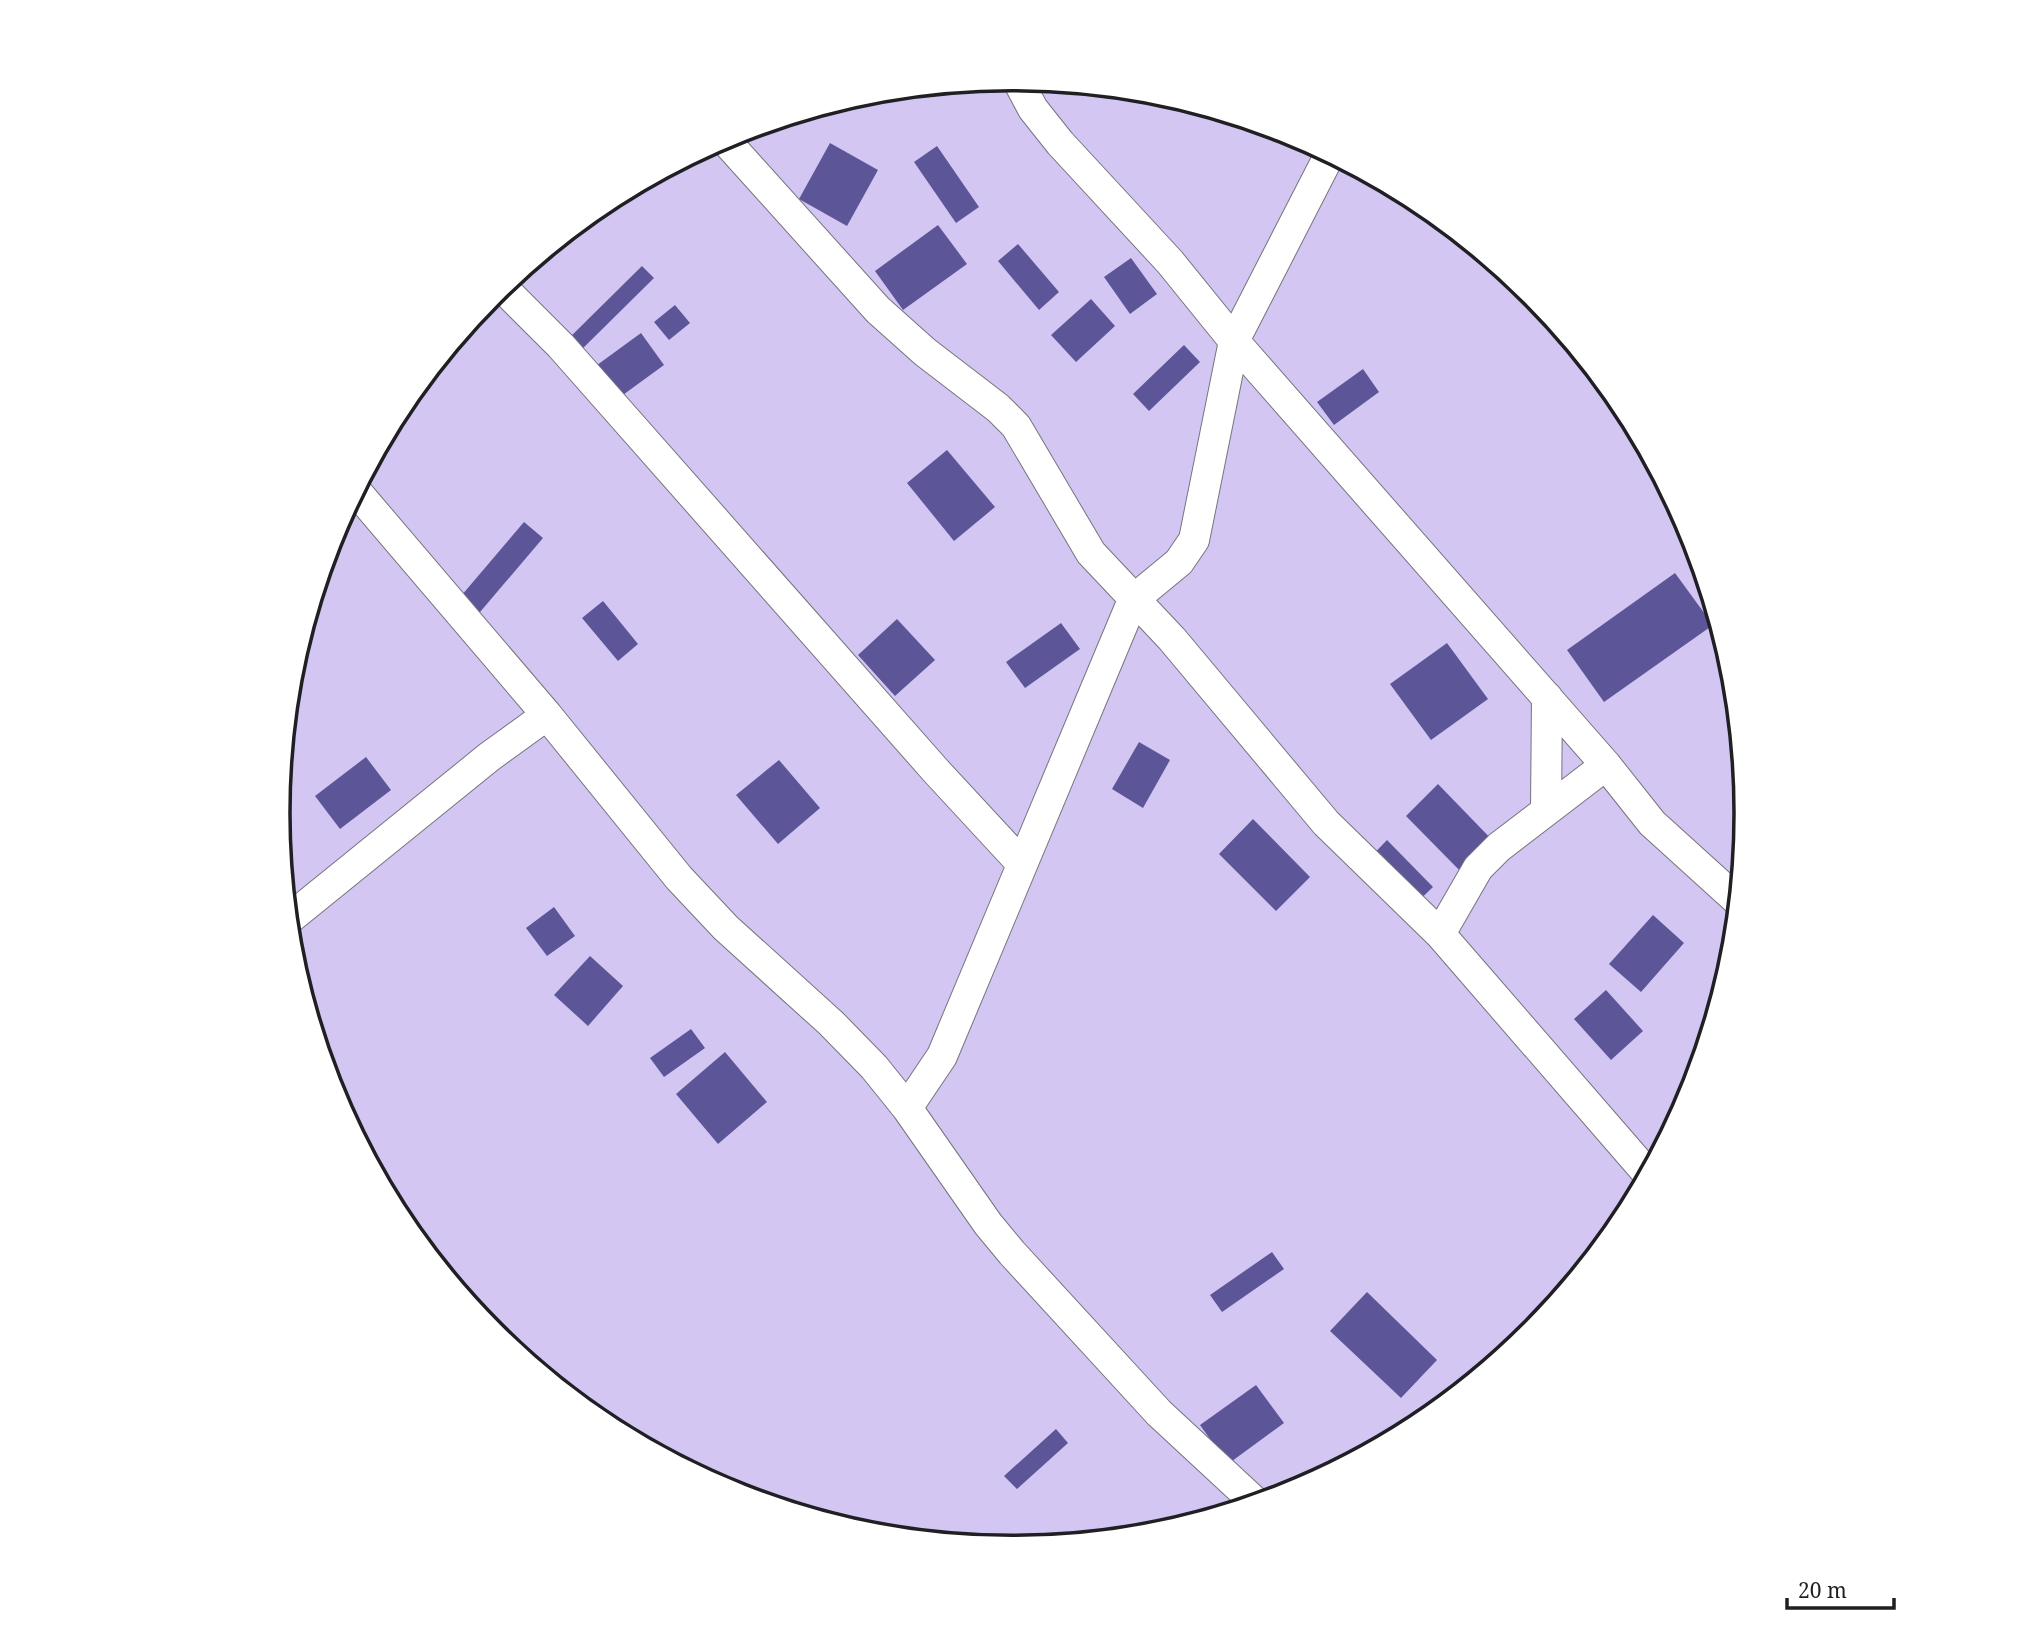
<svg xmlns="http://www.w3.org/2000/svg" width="2025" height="1626" font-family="'Noto Serif',serif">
<rect width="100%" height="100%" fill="#fcfbff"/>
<path fill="#d3c6f3" d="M280 813a732 732 0 1 1 1464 0a732 732 0 1 1-1464 0Z"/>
<path fill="#5c5699" d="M830,143l48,27 -31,56 -48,-27z
M937,146l42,61 -23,16 -42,-61z
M938,225l29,39 -64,46 -28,-39z
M1018,244l41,48 -20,18 -41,-49z
M1131,258l26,36 -27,20 -26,-37z
M642,266l12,12 -81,80 -12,-12z
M1091,299l24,27 -39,36 -25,-27z
M675,305l15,18 -21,17 -15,-18z
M641,333l23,32 -48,35 -23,-32z
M1184,345l16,17 -51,49 -16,-17z
M1363,369l16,23 -45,33 -17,-23z
M947,450l48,57 -41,34 -47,-58z
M524,522l19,16 -74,87 -19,-16z
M1675,573l38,52 -109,77 -37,-52z
M603,601l35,43 -20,17 -36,-43z
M897,619l38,41 -40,36 -37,-41z
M1061,623l19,26 -55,39 -19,-26z
M1447,643l41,56 -57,41 -41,-56z
M1139,742l31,18 -27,48 -31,-19z
M366,757l25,33 -51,39 -25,-33z
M779,760l41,48 -42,36 -42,-49z
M1438,784l61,63 -32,31 -61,-62z
M1253,819l57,58 -34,34 -57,-57z
M1387,840l46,47 -23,22 -45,-46z
M554,907l21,29 -28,20 -21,-28z
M1653,915l31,28 -43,49 -32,-28z
M590,956l33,30 -35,40 -34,-31z
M1606,990l37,41 -32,29 -37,-41z
M691,1029l14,19 -41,29 -14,-19z
M725,1052l42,50 -49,42 -42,-50z
M1272,1252l12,17 -62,43 -12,-17z
M1367,1292l70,68 -36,38 -71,-67z
M1256,1385l28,38 -56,41 -28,-39z
M1056,1429l12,14 -51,46 -13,-13z"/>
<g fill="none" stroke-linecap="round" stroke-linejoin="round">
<g stroke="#76747d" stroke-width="32">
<path id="minor" d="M1017,79l16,30 27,34 110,119 64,79 372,424 46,58 86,78
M724,139l154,171 47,42 73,56 18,18 75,127 81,86 154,184 114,111 208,240
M502,287l59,59 375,425 86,93
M356,491l191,224 132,163 47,50 105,95 43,44 33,41 81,116 24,29 147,160 97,90
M1546,810l1,-113
M289,919l200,-162 58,-42
M1440,934l38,-66 21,-21 107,-82
M907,1108l35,-52 191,-456 46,-38 15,-22 40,-199 96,-187"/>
</g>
<use href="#minor" stroke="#fff" stroke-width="30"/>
</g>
<path d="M0 0H2025V1626H0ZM290 813a722 722 0 1 1 1444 0a722 722 0 1 1-1444 0Z" fill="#fff" fill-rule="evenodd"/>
<path fill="none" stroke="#201f23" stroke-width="3.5" d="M290 813a722 722 0 1 1 1444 0a722 722 0 1 1-1444 0Z"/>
<path d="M1787 1598v10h107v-10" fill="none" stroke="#201f23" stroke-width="3.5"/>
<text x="1798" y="1598" font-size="21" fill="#201f23" stroke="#ffffff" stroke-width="5" paint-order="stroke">20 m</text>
</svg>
